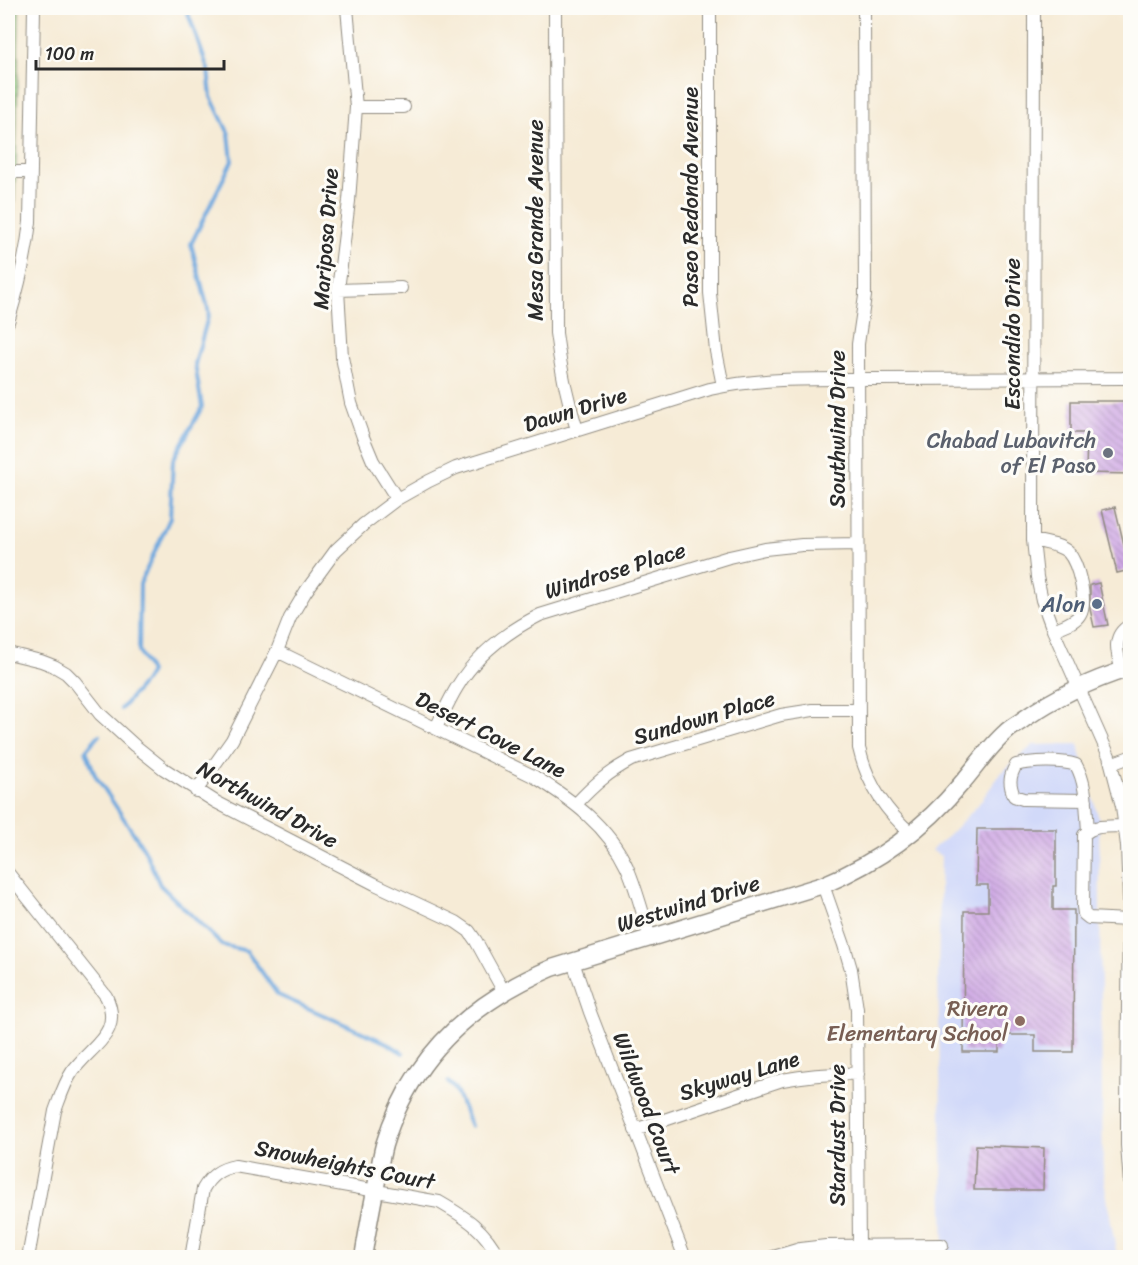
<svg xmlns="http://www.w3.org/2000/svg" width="1138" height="1265" font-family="Sriracha,sans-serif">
<defs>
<pattern id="park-dots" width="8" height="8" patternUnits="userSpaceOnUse" patternTransform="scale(1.5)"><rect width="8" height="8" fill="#94d287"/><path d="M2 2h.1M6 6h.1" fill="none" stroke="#80b475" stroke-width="1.8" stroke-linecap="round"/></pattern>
<pattern id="building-back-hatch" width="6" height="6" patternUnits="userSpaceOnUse" patternTransform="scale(1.5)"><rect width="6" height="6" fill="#cfa8e5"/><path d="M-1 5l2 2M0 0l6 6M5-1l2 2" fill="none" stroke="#a889ba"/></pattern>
</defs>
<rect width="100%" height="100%" fill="#fdfcf7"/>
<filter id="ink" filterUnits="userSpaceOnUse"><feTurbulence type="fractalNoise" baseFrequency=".0167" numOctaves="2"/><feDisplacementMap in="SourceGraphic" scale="12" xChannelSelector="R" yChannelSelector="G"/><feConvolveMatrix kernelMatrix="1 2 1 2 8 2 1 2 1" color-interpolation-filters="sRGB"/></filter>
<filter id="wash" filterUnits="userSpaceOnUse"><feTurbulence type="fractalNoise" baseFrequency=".008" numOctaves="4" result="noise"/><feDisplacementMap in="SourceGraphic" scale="24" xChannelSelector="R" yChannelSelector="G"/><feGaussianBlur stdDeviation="1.35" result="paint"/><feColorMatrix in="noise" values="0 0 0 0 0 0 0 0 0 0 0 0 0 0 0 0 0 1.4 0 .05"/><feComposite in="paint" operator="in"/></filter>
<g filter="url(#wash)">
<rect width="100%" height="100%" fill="#f6ebd6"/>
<path fill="#d1d9f9" d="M1078,744l21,75 4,355 14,83h-173l-6,-282 3,-119 -10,-6 17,-14 30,-31 23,-32 32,-28z"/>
<path fill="url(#park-dots)" stroke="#607e59" stroke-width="1.5" d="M8,8h11l-3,149 -3,80 -5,30z"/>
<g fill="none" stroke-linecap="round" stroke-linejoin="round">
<path stroke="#6ea8de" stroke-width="4" d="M121,709l23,-27 6,-10 -11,-21 1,-67 30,-66 3,-58 29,-53 -7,-43 14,-51 -18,-69 41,-83 -3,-27 -18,-37 -3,-28 -22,-61
M99,735l-13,15 9,25 49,74 16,36 62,60 25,6 31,44 109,48 16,10
M448,1082l7,7 16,37"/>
</g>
<g id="blocks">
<path fill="url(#building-back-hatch)" d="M1071,401h60v73l-45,-1 1,-40h-16z
M1115,507l15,63 -13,3 -15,-63z
M1099,583l9,42 -14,2 -4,-18v-24z
M977,829h79v57h-3v24h21l-1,142h-38v-17h-36v17h-36l1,-141h24v-26h-12z
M976,1145l68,3 -1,42h-69z"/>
</g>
</g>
<g filter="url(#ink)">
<use href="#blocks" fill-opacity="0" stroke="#908b80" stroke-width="1.5"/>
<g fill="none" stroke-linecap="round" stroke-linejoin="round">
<g stroke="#908b80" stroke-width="14">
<path id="minor" d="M347,8l9,99 -7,94 -11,89 4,67 9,46 12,34 10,24 24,38
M555,8l1,325c4,33 11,65 21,97
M710,8v285l6,58 7,35
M864,8l1,288 -7,48 1,404c8,35 25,62 52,85
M1034,8l-1,532 4,37 5,23 11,30 56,126 13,50 5,40 2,54 -2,210v35l3,39
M356,107h48
M8,172h23
M338,290l63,-2
M8,322c10,-33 18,-65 22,-100l4,-214
M1033,540c11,3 26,4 35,12 10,11 20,49 12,62 -5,9 -18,12 -27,16
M277,651l258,126c37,23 73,49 92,90 10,23 16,47 23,71
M8,653l33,8 13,5 12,7 9,9 25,32 34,31 30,24 52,33 159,82 81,38 13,9 7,10 28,51
M1122,671c-5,-18 -11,-35 8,-46
M436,728c7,-14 13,-28 21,-41 20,-33 49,-55 83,-72l189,-58 36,-8 37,-4 56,-1
M1111,764l19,-7
M196,791l36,-51 45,-89 13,-33 16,-27 30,-41 28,-26 33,-25 32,-18 27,-13 254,-79c54,-12 109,-10 165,-10 82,-1 165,0 248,-1l7,-1
M1086,800l-63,-1 -9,-3c-5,-12 -5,-19 2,-31 16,-4 44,-5 60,0 11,19 10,44 12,65
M576,804c18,-19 31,-31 55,-44l150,-45 32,-5h46
M1124,826c-13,1 -31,-2 -40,9l-1,72 1,7 5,4 39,2
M8,873l98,123c18,38 -15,49 -34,76 -8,12 -12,26 -17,39l-27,147
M823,885l21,60 7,24 6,40 2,237
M573,962l17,50 95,246
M635,1130l147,-50c28,-5 48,-7 76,-6
M191,1258l12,-69c8,-14 17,-20 32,-23l204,36c26,15 46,27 60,56
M770,1258l30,-9 26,-3 116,-1"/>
</g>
<g stroke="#908b80" stroke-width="19">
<path id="major" d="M363,1258c4,-26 9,-52 14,-77 2,-12 4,-25 7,-36 26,-86 87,-143 168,-177l271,-83c55,-23 100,-55 138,-101 15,-17 27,-36 45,-52 5,-5 12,-8 18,-13 33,-23 68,-39 106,-51"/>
</g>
<use href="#minor" stroke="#fff" stroke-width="12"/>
<use href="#major" stroke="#fff" stroke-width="16"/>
</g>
</g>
<circle fill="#6b7280" stroke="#fdfcf7" stroke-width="2" cx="1108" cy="453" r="6"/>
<circle fill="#5c6f8a" stroke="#fdfcf7" stroke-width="2" cx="1097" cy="604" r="6"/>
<circle fill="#8d6e63" stroke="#fdfcf7" stroke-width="2" cx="1020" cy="1021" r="6"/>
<g text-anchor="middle" stroke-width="6" stroke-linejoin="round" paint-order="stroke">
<g font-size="22" fill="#2b2b2b" stroke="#fdfcf7">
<text transform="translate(690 197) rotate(-90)" y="8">Paseo Redondo Avenue</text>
<text transform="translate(535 220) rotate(-90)" y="8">Mesa Grande Avenue</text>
<text transform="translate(325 239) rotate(-86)" y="8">Mariposa Drive</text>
<text transform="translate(1012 334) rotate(-90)" y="8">Escondido Drive</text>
<text transform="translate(575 409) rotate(-17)" y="8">Dawn Drive</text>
<text transform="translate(837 429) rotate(-90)" y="8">Southwind Drive</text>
<text transform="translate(615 570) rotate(-17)" y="8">Windrose Place</text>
<text transform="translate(704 717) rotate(-16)" y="8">Sundown Place</text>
<text transform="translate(491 734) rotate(27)" y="8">Desert Cove Lane</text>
<text transform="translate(268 804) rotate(29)" y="8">Northwind Drive</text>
<text transform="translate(688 903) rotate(-17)" y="8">Westwind Drive</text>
<text transform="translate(739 1075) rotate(-17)" y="8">Skyway Lane</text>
<text transform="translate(647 1103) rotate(69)" y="8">Wildwood Court</text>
<text transform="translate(837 1135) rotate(-90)" y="8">Stardust Drive</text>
<text transform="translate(345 1164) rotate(11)" y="8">Snowheights Court</text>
</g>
<g font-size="22" fill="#5b616d" stroke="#fdfcf7" text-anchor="end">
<text x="1096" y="448">Chabad Lubavitch<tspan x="1096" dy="25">of El Paso</tspan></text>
</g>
<g font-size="22" fill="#4e5e75" stroke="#fdfcf7" text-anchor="end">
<text x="1085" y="612">Alon</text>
</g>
<g font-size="22" fill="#785e54" stroke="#fdfcf7" text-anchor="end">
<text x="1008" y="1016">Rivera<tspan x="1008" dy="25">Elementary School</tspan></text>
</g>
</g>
<rect width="1138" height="1265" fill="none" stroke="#fdfcf7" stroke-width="30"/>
<path d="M36 60v9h188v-9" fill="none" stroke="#2b2b2b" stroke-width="3"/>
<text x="45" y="60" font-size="18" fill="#2b2b2b" stroke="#fdfcf7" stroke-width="4.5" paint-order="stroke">100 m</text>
</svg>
